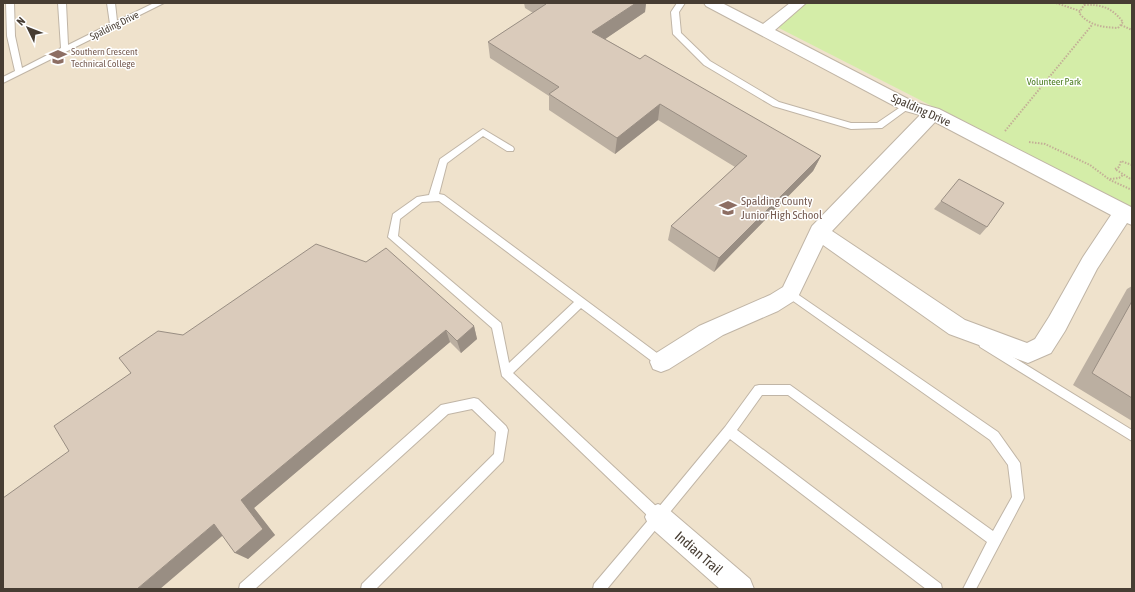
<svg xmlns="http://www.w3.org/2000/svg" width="1135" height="592" font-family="'Asap Condensed',sans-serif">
<rect width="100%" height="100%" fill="#f4eee4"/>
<path fill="#efe2cc" d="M3,3h795l-26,21 360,184v381h-1129z"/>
<path fill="#d4eda8" d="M798,3h334v205l-361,-184z"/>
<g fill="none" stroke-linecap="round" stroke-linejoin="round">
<g stroke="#c0b5a6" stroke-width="2">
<path id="lane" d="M6,3h8l1,33 7,32 39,-20 -3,-45h8l2,42 42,-21 -3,-21h8l2,18 37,-18h10l-161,80v-6l12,-6 -8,-35z
M677,3h8l-6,9 2,21 29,28 69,41 72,21h26l28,-19 3,-1 4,3 -30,22 -31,1 -78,-23 -69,-41 -31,-31 -2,-22z
M483,129l30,18 1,2 -1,2h-6l-24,-15 -36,27 -8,31 5,1 221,164 1,3 -1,3 -4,2 -4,-2 -76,-57 -68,65 145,135 67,-81 30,-41 4,-1h31l203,146 19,-34 -4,-32 -18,-25 -204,-144 -1,-3 1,-3 4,-1 208,143 22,31 4,35 -48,91h-13l24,-47 -199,-147h-26l-25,35 204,154 1,5h-16l-196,-150 -123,150h-14l1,-5 56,-66 -148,-142 -10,-48 -104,-91 5,-23 24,-17 12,-2 11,-36zM439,201l135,101 -65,61 -8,-40 -103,-87 2,-17 22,-17z
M984,339l148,91v11l-152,-94 -1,-3 1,-3z
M474,398l4,1 28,27 2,4 -5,31 -127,128h-15l1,-5 132,-130 2,-22 -24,-23 -24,5 -193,175h-16l1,-5 201,-179z"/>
</g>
<g stroke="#c0b5a6" stroke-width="2">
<path id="street" d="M704,3h18l41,21 27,-21h16l-31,27 139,72 25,7 192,98 1,18 -5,-2 -30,46 -32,62 -14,22 -23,10 -79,-29 -126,-89 -26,54 -19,12 -55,24 -54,34 -8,3 -8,-3 -3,-7 3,-7 46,-29 71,-31 13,-8 29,-61 108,-111 -18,-5 -196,-104zM935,122l176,93 -28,42 -34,60 -14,22 -8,4 -62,-23 -133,-89z
M658,504l9,4 83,71 4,10h-34l-71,-63 -4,-9 4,-9z"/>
</g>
<path stroke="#c3af96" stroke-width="2" stroke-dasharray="1.5 1.5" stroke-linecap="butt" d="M1056,3l24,8
M1084,5c18,-1 28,3 39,17l-5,6c-16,-1 -28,-2 -39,-15z
M1121,25l11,5
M1005,131l87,-106
M1029,142l16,2 45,21 20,15 22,10
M1132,165l-11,-4 -2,6 -4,2 17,11
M1110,179l9,-1 4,-3"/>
<use href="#lane" fill="#fff" fill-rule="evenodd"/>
<use href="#street" fill="#fff" fill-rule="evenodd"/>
</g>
<path fill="#bbafa1" d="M524,3h122l-1,9 -40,27 35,20 181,97 -8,15 -99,101 -46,-32 3,-14 64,-59 -77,-47 -43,34 -66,-44v-14l-59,-38 -2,-16 45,-29 -8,-5z
M941,201l46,26 -7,8 -46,-26z
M1132,286v135l-59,-36 54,-96z
M474,326l3,13 -16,14 -11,-11 -196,166 21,27 -27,24 -25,-23 -154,-85 62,-78 52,-38z"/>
<path fill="#998e83" d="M636,3h10l-1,9 -53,36v-16z
M660,104l-2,16 -43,34 2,-16z
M821,156l-8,15 -99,101 5,-14z
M474,326l3,13 -16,14 -4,-12z
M446,330l4,12 -196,166 21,27 -27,24 -13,-6 6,-53z
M214,524l14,7 -68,58h-23z"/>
<path fill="#dacbbb" stroke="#998e83" d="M543,3h93l-44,29 48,27 5,-4 176,101 -102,102 -48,-32 76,-70 -87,-52 -43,34 -68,-44 10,-7 -71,-45 58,-38z
M959,179l45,24 -17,24 -46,-26z
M316,244l50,18 20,-14 88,78 -17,15 -11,-11 -205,170 22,29 -28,24 -21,-29 -77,65h-134v-91l66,-47 -15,-25 77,-53 -12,-15 39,-27 25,4z
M1132,301v97l-40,-25z"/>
<defs>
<g id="university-bare" transform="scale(1.38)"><path d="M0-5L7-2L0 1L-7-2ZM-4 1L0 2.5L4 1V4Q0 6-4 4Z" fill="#8d6e63" stroke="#fff" stroke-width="2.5" paint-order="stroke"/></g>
<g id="school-bare" transform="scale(1.38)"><path d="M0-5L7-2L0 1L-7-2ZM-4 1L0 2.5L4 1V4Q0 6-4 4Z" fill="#8d6e63" stroke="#fff" stroke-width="2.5" paint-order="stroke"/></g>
</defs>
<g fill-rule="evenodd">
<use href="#university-bare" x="58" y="57"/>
<use href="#school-bare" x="728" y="208"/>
</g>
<g text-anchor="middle" stroke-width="3" stroke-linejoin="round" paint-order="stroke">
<g font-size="10" fill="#473d33" stroke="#fff">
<text transform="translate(114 25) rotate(-26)" y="4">Spalding Drive</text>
</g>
<g font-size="10" fill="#785e54" stroke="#fff" text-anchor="start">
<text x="71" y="55">Southern Crescent<tspan x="71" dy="12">Technical College</tspan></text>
</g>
<g font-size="10" fill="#4c7e21" stroke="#fff">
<text x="1054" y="85">Volunteer Park</text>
</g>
<g font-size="12" fill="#473d33" stroke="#fff">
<text transform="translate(921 110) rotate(24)" y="4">Spalding Drive</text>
</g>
<g font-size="12" fill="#785e54" stroke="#fff" text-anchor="start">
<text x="741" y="205">Spalding County<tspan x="741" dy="14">Junior High School</tspan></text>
</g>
<g font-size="14" fill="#473d33" stroke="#fff">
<text transform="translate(699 553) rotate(41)" y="5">Indian Trail</text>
</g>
</g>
<rect width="1135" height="592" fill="none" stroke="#473d33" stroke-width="8"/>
<g transform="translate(28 28) rotate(313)" stroke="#ffffff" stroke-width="3" paint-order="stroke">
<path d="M0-3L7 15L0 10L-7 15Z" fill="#473d33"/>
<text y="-6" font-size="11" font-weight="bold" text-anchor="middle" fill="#473d33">N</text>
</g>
</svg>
